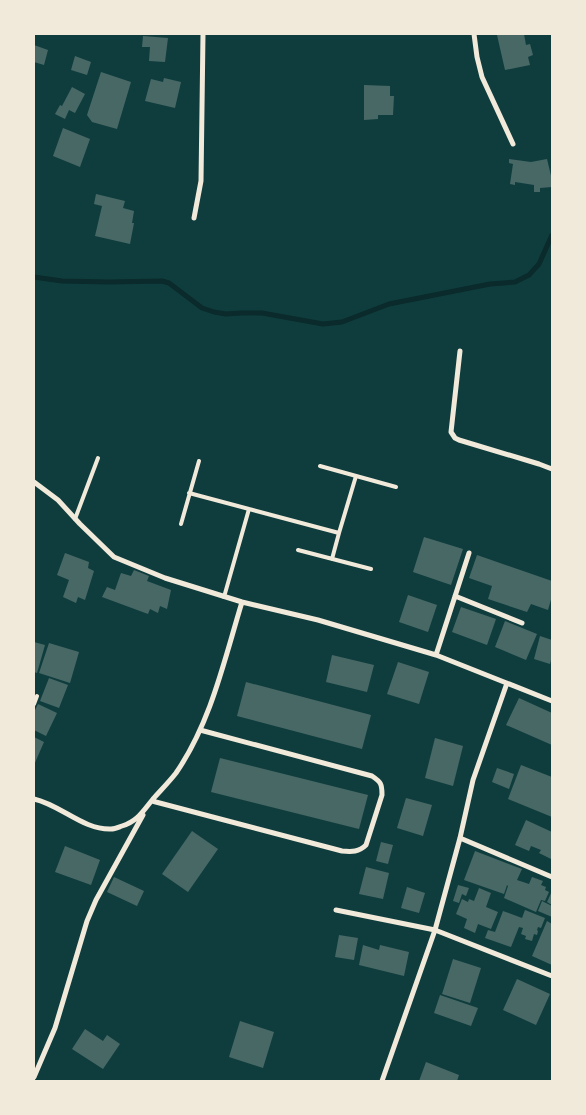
<svg xmlns="http://www.w3.org/2000/svg" width="586" height="1115" font-family="Manrope,sans-serif">
<rect width="100%" height="100%" fill="#0f3d3e"/>
<g fill="none" stroke-linecap="round" stroke-linejoin="round">
<path stroke="#0a2a2b" stroke-width="5" d="M34,277l28,4 47,1 53,-1 7,2 33,25 12,4 12,2 15,-1h21l61,11 19,-2 47,-18 101,-20 25,-2 14,-7 10,-11 13,-29"/>
</g>
<path fill="#486865" d="M505,34h19l2,11 4,-1 3,11 -5,2 2,8 -25,5 -8,-35z
M143,36l25,2 -3,24 -16,-1 1,-14h-8z
M34,45l14,5 -4,15 -10,-3z
M75,56l16,6 -4,13 -16,-5z
M101,72l30,10 -14,47 -25,-7 -5,-7z
M164,78l17,4 -6,26 -30,-7 6,-22 12,3z
M364,85l26,1v10h4l-1,19h-15v4l-14,1z
M72,87l13,7 -10,19 -6,-3 -4,9 -10,-5 5,-9 2,1z
M63,128l27,11 -10,28 -27,-11z
M509,159l22,3 16,-3 5,21v7l-12,1v4h-6v-7l-19,-3v3l-5,-1 3,-20 -4,-1z
M96,194l29,7 -2,7 11,3 -2,12h2l-4,21 -35,-8 7,-30 -8,-2z
M424,537l39,12 -12,36 -38,-13z
M65,553l24,9 -1,6 6,3 -9,29 -7,-3 -2,6 -13,-6 6,-17 -12,-5z
M477,555l75,26v15l-4,14 -17,-6 -4,8 -39,-13 4,-13 -23,-8z
M134,570l15,6 -2,5 24,9 -4,19 -7,-3 -2,7 -8,-4 -2,5 -46,-17 5,-10 8,3 6,-17 10,3z
M408,595l29,10 -9,27 -29,-10z
M461,607l35,12 -9,26 -35,-13z
M505,621l32,13 -11,26 -31,-13z
M540,636l12,4v16l-2,8 -16,-5z
M34,642l11,3 -8,28 -3,-1z
M49,643l30,9 -9,31 -31,-10z
M332,655l42,10 -7,27 -41,-10z
M398,662l31,10 -10,32 -32,-10z
M49,678l19,7 -9,23 -19,-7z
M246,682l125,33 -9,34 -125,-33z
M519,698l33,15v32l-46,-20z
M38,704l19,9 -11,23 -12,-6v-18z
M34,737l10,5 -10,23z
M435,738l28,8 -10,40 -28,-8z
M220,758l148,37 -9,34 -148,-37z
M521,765l31,12v40l-44,-18z
M497,768l17,6 -5,15 -17,-7z
M406,798l26,7 -9,31 -26,-8z
M526,820l26,12 -1,27 -12,-6 2,-3 -10,-4 -2,5 -14,-6z
M192,831l26,18 -30,43 -26,-18z
M381,842l12,3 -5,19 -12,-3z
M65,846l35,14 -9,25 -36,-13z
M475,851l47,18 -5,11 12,4 3,-7 11,4 -2,4 5,2 -1,3 4,2 -4,9 -4,-1 -5,12 -32,-14 4,-12 -1,-1 -3,9 -40,-14z
M366,867l23,6 -6,26 -24,-5z
M114,877l30,14 -7,15 -30,-14z
M458,885l11,3 -3,8 -4,-2 -3,9 -6,-2z
M407,887l18,6 -6,20 -18,-5z
M479,888l12,5 -5,14 12,5 -7,17 -13,-5 -3,9 -11,-5 3,-9 -11,-5 6,-15 6,3 1,-3 5,2z
M552,891v14l-5,-3z
M542,901l10,5v11l-14,-6z
M525,910l20,8 -4,10 -3,-1 -1,3 1,1 -1,4 -3,-1 -2,7 -7,-2 1,-3 -5,-2 2,-6 -4,-1 -8,20 -26,-9 3,-8 7,2 8,-21 19,7z
M547,921l5,3v41l-20,-9z
M339,935l19,3 -4,22 -19,-3z
M363,945l16,5 1,-5 29,7 -5,24 -45,-11z
M453,959l28,9 -11,35 -28,-9z
M517,979l33,15 -14,31 -33,-15z
M440,995l38,13 -7,18 -37,-13z
M240,1021l34,11 -11,36 -34,-11z
M85,1029l18,12 4,-6 13,9 -17,25 -31,-20z
M426,1062l33,13 -2,6h-38z"/>
<g fill="none" stroke-linecap="round" stroke-linejoin="round">
<path stroke="#f1e9da" stroke-width="4" d="M320,466l76,21
M189,493l150,40
M75,519l23,-61
M181,524l18,-63
M298,550l73,19
M332,559l7,-26 17,-57
M224,597l25,-88
M34,704l3,-8"/>
<path stroke="#f1e9da" stroke-width="5" d="M474,34l3,23 5,20 31,67
M194,218l7,-37 2,-147
M460,351l-9,81 4,6 4,2 80,24 13,5
M34,482l24,18 22,24 34,33 51,21 77,24 76,18 118,35 116,46
M455,596l67,27
M436,655l33,-102
M507,683l-34,97 -13,58 -25,92 117,46
M34,799c27,6 49,31 77,30 4,0 8,-2 11,-3 16,-5 21,-15 31,-27 8,-9 16,-17 23,-26 35,-51 48,-112 66,-171
M152,801l190,50c10,1 17,1 24,-6l16,-50c0,-11 -1,-13 -10,-19l-172,-46
M460,838l92,39
M336,910l99,20 -53,151
M34,1077l21,-49 32,-107 9,-21 47,-85"/>
</g>
<rect width="586" height="1115" fill="none" stroke="#f1e9da" stroke-width="70"/>
</svg>
